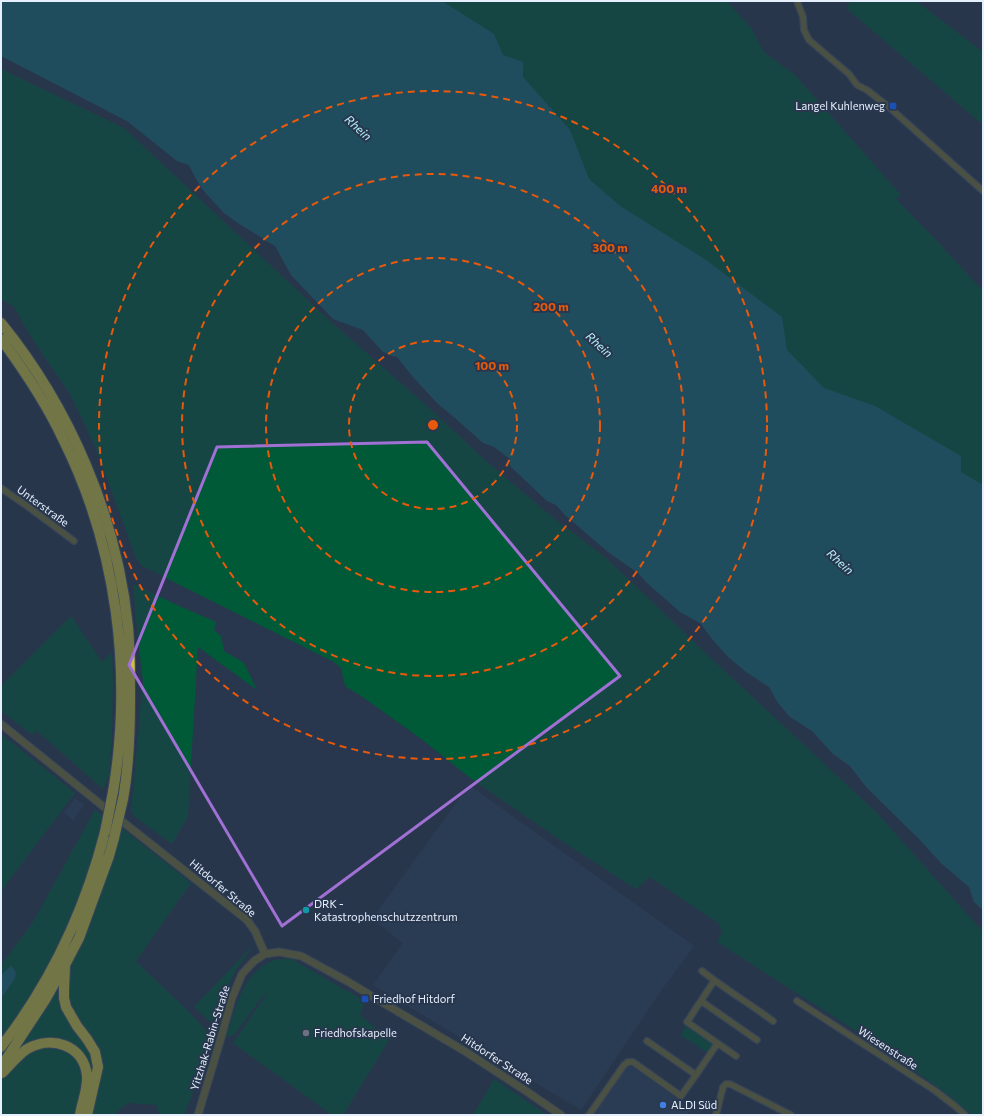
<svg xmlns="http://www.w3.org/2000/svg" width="984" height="1116" font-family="Commissioner,sans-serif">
<rect width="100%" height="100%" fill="#28374d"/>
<path fill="#2e415d" d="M469,785l225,161 -36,49 -77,115 -208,-125 30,-42 -31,-24z
M75,798l9,7 -11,15 -9,-7z
M629,1065l63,44 -5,6h-95l34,-48z"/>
<path fill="#005a38" d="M188,1h539l24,27 13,24 31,23 106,120 -5,4 41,42 46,50v417z
M851,1h65l67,51v73l-137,-117z
M1,69l123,59 205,192 98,86 58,54 66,56 55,42 109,104 162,151 106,119v183h-11l-30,-25 -86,-59 -139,-89 5,-10 -4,-9 -68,-46 -14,12 -76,-49 -91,-63 -49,-39 -59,-42 -16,-10 -4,-18 -7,-6 -192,-96 -6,-8 -41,-112 -25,-52 -37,-54 -19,-33 -13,-8z
M133,584l44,21 39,17 -2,8 7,6 3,15 20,12 13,27 -59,-43 -10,169 -16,28 -34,-25 -7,-7 12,-131 -5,-40z
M71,616l31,46 10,-10 1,28 -1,55 -3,40 -6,14 -66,-58 -5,4 -31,-24v-25z
M1,734l74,59 -74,98z
M95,810l33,23 63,50 -55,78c23,24 50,45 71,71v17l-16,49 -7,17h-25l-2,-10 -29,-2 -15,12h-112v-116l14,-21 1,-5 -5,-7 -10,9v-11l3,-3 29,-39z
M255,943l-20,28 -10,23 -9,33 -22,-20z
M291,959l74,42 -5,14 29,25 -46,75h-11l-99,-72 33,-48 -2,-1 -29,40 -9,3c10,-28 16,-64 46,-76 5,-2 13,-2 19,-2z
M687,1025l25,18 -2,7 -2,3 -28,-18z
M494,1079l53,36h-74z"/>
<path fill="#186872" d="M1,1h441l52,33 9,21 20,7v15l47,53 19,49 31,27 86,54 76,57 5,33 37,38 51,18 86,50v16l22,13v425l-9,-8 -5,-15 -28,-24 -21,-23 -53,-52 -17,-22 -17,-12 -21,-23 -22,-14 -12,-14 -9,-16 -23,-15 -19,-16 -14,-16 -13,-17 -20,-11 -33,-29 -9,-10 -30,-21 -43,-37 -9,-10 -9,-4 -37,-35v-7l-16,-12 -11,-4 -28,-25 -18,-15 -24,-26 -16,-20 -8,-2 -7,-4 -19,-21 -30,-11 -42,-44 -16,-29 -10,-6 -27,-17 -14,-10 -22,-24 -7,-12 -6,-12 -12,-4 -50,-40 -126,-65z
M11,966l3,3 2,4 -1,5 -14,21v-24z"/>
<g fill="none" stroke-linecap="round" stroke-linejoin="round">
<g stroke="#465469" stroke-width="8">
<path id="minor" d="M797,1l6,16 1,13 5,10 40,34 8,11 10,5 23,18 93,83
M1,488l26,18 47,35
M702,971c23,18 48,33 71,50
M714,981l-27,41 49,34
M701,1001l56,39
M797,1001l137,89 21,16 10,9
M696,1075l21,-31
M589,1115l35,-50 4,-3h5l48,34 15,-21 -49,-34
M716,1115l7,-28 3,-3h4l61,31"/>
</g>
<g stroke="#465469" stroke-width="9">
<path id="tertiary" d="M1,724l103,83 143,113 8,11 10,23
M198,1115l23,-77 11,-40 10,-24 12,-13 11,-7 14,-2 22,4 46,25 28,17 91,54 60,39 35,24"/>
</g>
<g stroke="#465469" stroke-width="12">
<path id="motorway" d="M1,323c69,85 116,194 127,304 2,24 2,48 2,72 0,34 -1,67 -7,100
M1,339c23,31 45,64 62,100 54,108 70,234 50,353
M65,967l-1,22v9l2,9 11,19 10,13 8,13 3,15 -11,48
M1,1047c49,-63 84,-137 104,-215
M1,1067l44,-67 21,-37 13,-25 30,-82 5,-18
M2,1073c7,-7 17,-19 25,-24 25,-14 57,-4 60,27 1,13 -5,26 -7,39"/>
</g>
<use href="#minor" stroke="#777235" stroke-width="5.5"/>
<use href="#tertiary" stroke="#777235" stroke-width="7"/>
<use href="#motorway" stroke="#cdc341" stroke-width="10"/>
<g stroke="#465469" stroke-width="12" stroke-linecap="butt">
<path id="motorway-bridge" d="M105,832l8,-40
M114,838l9,-39"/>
</g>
<use href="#motorway-bridge" stroke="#cdc341" stroke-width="10"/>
</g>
<path d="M0 0H984V1116H0ZM427,442l193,234 -338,250 -153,-261 88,-218z" fill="#28374d" fill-opacity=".55" fill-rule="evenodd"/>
<path fill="none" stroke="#a070d5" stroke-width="3" stroke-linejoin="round" d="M427,442l193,234 -338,250 -153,-261 88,-218z"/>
<g fill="none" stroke="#e8590c" stroke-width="2" stroke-dasharray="7 5">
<circle cx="433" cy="425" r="84"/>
<circle cx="433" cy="425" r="167"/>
<circle cx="433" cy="425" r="251"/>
<circle cx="433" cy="425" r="334"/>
</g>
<g fill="#1a4fb4" stroke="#28374d" stroke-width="1.5">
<rect x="889" y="102" width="8" height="8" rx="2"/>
<rect x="361" y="995" width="8" height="8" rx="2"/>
</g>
<circle fill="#0f9aa8" stroke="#28374d" stroke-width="1.5" cx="306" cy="910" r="4"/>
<circle fill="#6b7280" stroke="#28374d" stroke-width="1.5" cx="306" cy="1033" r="4"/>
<circle fill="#3f7fe0" stroke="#28374d" stroke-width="1.5" cx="663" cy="1105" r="4"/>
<g text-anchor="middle" stroke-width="4" stroke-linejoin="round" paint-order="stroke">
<g font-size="11" fill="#e6effe" stroke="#28374d" text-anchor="start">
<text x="885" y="110" text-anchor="end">Langel Kuhlenweg</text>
<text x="314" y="908">DRK -<tspan x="314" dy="13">Katastrophenschutzzentrum</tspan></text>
<text x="373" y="1003">Friedhof Hitdorf</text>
<text x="314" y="1037">Friedhofskapelle</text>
<text x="671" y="1109">ALDI Süd</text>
</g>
<g font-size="11" fill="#e6effe" stroke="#28374d">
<text transform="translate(43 506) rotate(36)" y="4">Unterstraße</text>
<text transform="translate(223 888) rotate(40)" y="4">Hitdorfer Straße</text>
<text transform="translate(210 1038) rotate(-73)" y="4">Yitzhak-Rabin-Straße</text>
<text transform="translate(888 1048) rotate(33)" y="4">Wiesenstraße</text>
<text transform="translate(497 1059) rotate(33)" y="4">Hitdorfer Straße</text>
</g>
<g font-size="12" font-style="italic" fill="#b3eff8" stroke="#28374d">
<text transform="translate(358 128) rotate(42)" y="4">Rhein</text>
<text transform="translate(599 345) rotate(42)" y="4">Rhein</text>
<text transform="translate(840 562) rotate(42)" y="4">Rhein</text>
</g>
</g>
<circle cx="433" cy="425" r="6" fill="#e8590c" stroke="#28374d" stroke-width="2"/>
<g font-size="12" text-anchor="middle" font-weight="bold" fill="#e8590c" stroke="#28374d" stroke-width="4" stroke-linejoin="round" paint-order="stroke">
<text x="669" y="193">400 m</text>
<text x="610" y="252">300 m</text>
<text x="551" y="311">200 m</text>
<text x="492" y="370">100 m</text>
</g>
<rect width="984" height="1116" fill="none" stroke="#e6effe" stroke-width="4"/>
</svg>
